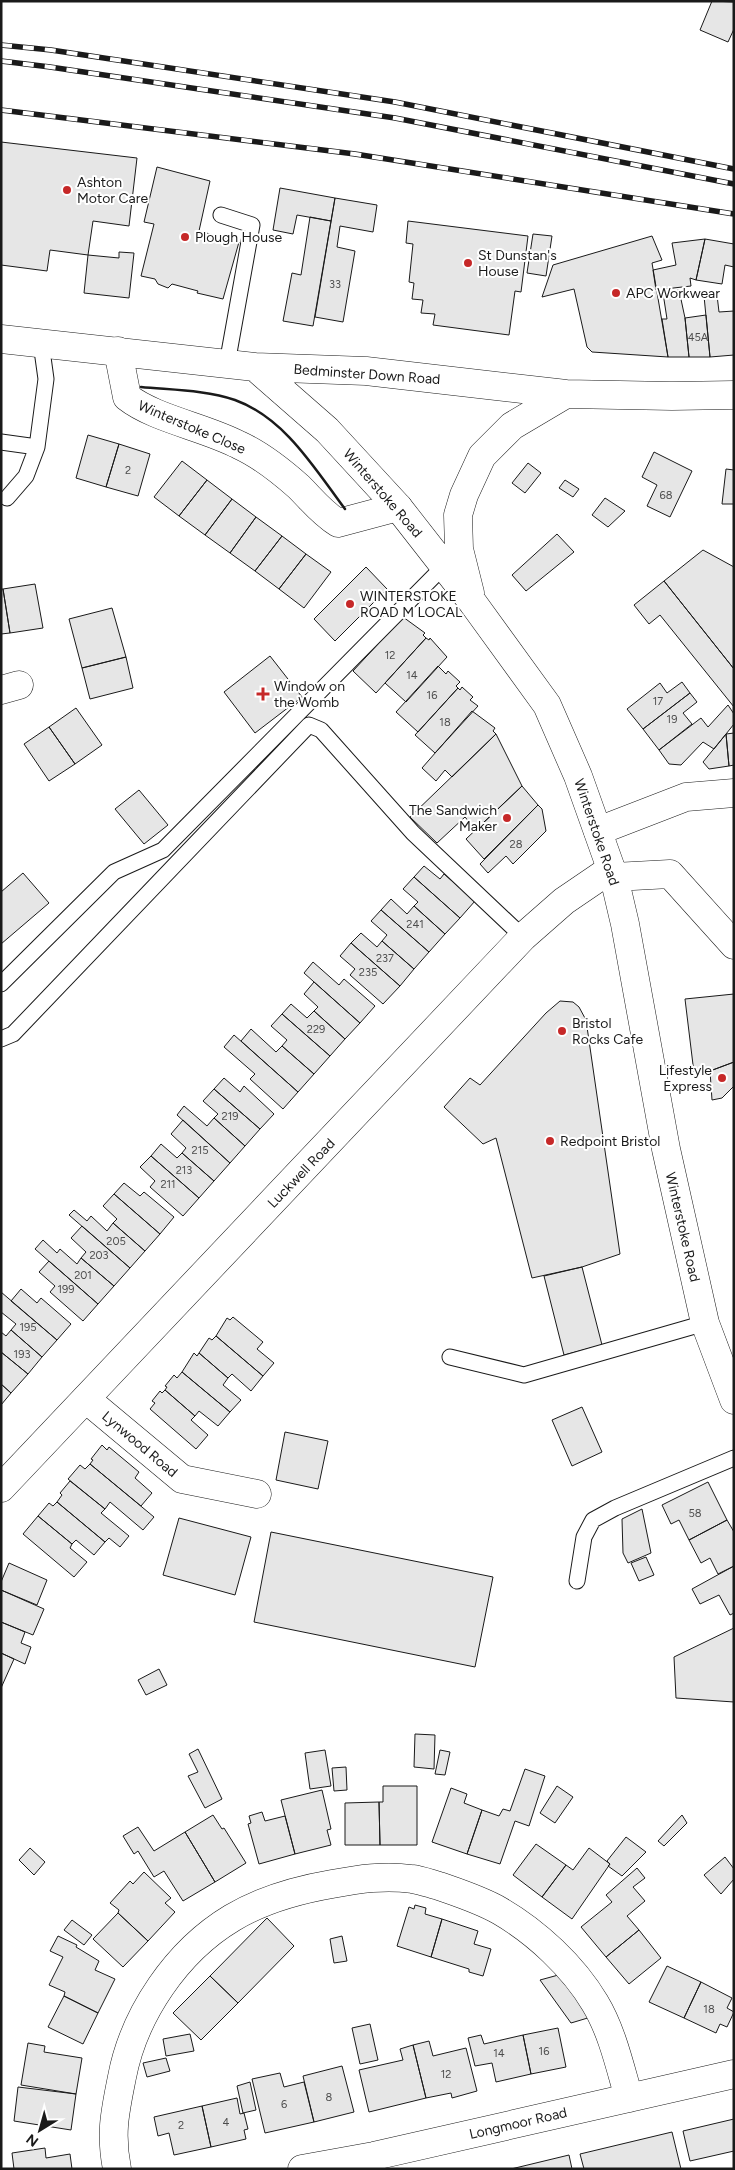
<svg xmlns="http://www.w3.org/2000/svg" width="735" height="2170" font-family="Figtree,sans-serif">
<rect width="100%" height="100%" fill="#fff"/>
<path fill="#e6e6e6" stroke="#1a1a1a" d="M712,1l22,1v27l-6,13 -28,-12z
M1,142l136,16 -8,68 -36,-5 -5,34 -38,-5 -3,21 -46,-6z
M157,167l53,14 -11,50 40,11 -16,57 -26,-6 1,-2 -26,-7 -4,4 -10,-4 -3,-5 -14,-3 13,-52 -10,-2z
M280,188l55,10 -4,23 -34,-6 -4,19 -20,-4z
M335,198l42,7 -4,27 -33,-6 -3,21 18,4 -12,71 -28,-5z
M310,217l21,4 -18,105 -30,-5 9,-48 9,2z
M408,221l120,15 -7,56 -6,-1 -6,44 -76,-10 2,-11 -14,-1 2,-13 -11,-1 2,-16 -5,-1 4,-38 -7,-1z
M533,234l19,2 -6,40 -19,-3z
M652,236l10,24 -10,3 16,94 -76,-5 -5,-5 -13,-58 -32,8 11,-32z
M705,239l-9,41 -6,-2 1,8 -35,4 -3,-20 23,-5 -4,-22z
M705,239l29,5v23l-9,-2 -3,19 -26,-4z
M119,252l15,1 -5,45 -45,-5 4,-38 31,3z
M679,290l6,28 4,39h-21l-6,-38h5l-4,-26z
M717,295l2,17 15,-1v44l-24,2 -6,-61z
M706,315l4,42h-21l-4,-39z
M88,435l31,9 -13,43 -30,-9z
M119,444l31,10 -12,42 -32,-9z
M654,452l38,19 -22,46 -23,-11 10,-21 -15,-8z
M182,461l25,19 -28,36 -25,-19z
M528,463l13,10 -16,20 -13,-10z
M726,469l8,1v34h-12z
M207,480l25,19 -27,36 -26,-19z
M565,480l14,9 -6,8 -14,-9z
M605,498l20,13 -17,16 -16,-12z
M232,499l24,18 -26,36 -25,-18z
M256,517l26,19 -27,35 -25,-18z
M557,534l17,18 -48,39 -14,-16z
M282,536l24,18 -27,35 -24,-18z
M703,550l31,17v102l-70,-88z
M306,554l25,18 -27,36 -25,-19z
M366,567l21,22 -52,52 -21,-22z
M664,581l70,88v38l-74,-92 -11,9 -15,-19z
M35,584l8,44 -33,5 -7,-44z
M1,589h2l7,44 -9,1z
M112,608l14,49 -44,11 -13,-49z
M403,617l22,16 -2,2 3,3 -50,55 -23,-22z
M426,638l3,2 1,-2 17,19 -41,45 -21,-19z
M270,656l32,41 -47,36 -31,-41z
M126,657l7,31 -43,11 -8,-31z
M438,666l8,8 2,-3 12,11 -4,4 2,2 -40,44 -22,-20z
M682,682l8,11 -47,36 -16,-20 33,-26 7,10z
M462,687l11,10 -3,3 8,6 -43,47 -20,-18 43,-47 2,2z
M690,693l7,9 -14,11 9,11 -33,26 -16,-21z
M728,705l6,9v10l-20,25 -11,-7 -22,23 -12,-1 -10,-14 42,-32 7,9z
M76,708l26,37 -27,19 -26,-37z
M472,711l23,17 -2,3 3,3 -44,43 -7,-7 -9,11 -14,-13z
M49,727l26,37 -26,17 -25,-37z
M734,733v32l-5,1 -3,-32z
M496,734l26,52 -46,44 -11,-13 -28,26 -27,-26z
M726,734l3,32 -20,3 -6,-7z
M522,786l16,19 -54,54 -18,-20z
M139,790l29,35 -24,19 -29,-35z
M538,805l4,4 4,22 -33,33 -7,-8 -18,17 -8,-9z
M424,866l16,13 4,-5 31,27 -15,17 -46,-41z
M23,873l26,30 -48,41v-52z
M414,877l46,41 -15,16 -31,-28 4,-4 -15,-13z
M391,899l16,15 7,-8 31,28 -16,18 -48,-42z
M381,910l48,42 -15,17 -32,-28 5,-6 -16,-14z
M361,933l16,14 5,-6 32,28 -14,17 -49,-43z
M351,943l49,43 -17,18 -33,-29 5,-6 -15,-13z
M313,962l26,23 5,-6 31,27 -15,17 -56,-50z
M314,982l46,41 -15,16 -31,-28 4,-4 -14,-13z
M734,994v68l-24,9 -16,2 -9,-74z
M560,1001l13,1 6,5 7,13 34,234 -38,13 -50,11 -36,-140 -13,6 -39,-37 26,-29 10,7 66,-72z
M291,1004l16,14 7,-7 31,28 -15,17 -48,-42z
M282,1014l48,42 -16,18 -32,-28 5,-6 -16,-14z
M251,1029l25,23 6,-6 32,28 -16,18 -57,-51z
M234,1035l64,57 -15,17 -33,-30 5,-5 -31,-27z
M734,1062v24l-12,12 -10,2 -2,-29z
M224,1078l16,14 4,-6 30,28 -14,15 -46,-40z
M214,1089l46,40 -15,17 -31,-28 4,-4 -15,-13z
M184,1106l23,20 7,-8 31,28 -15,17 -53,-48z
M183,1120l47,43 -16,18 -32,-28 4,-5 -15,-14z
M161,1144l16,14 5,-5 32,28 -15,17 -48,-42z
M151,1156l48,42 -16,18 -33,-29 5,-6 -15,-14z
M124,1183l16,13 4,-4 30,25 -14,17 -46,-40z
M114,1194l46,40 -15,17 -32,-28 4,-4 -14,-13z
M74,1210l13,11 4,-5 16,15 6,-8 32,28 -15,17 -61,-53z
M82,1226l48,42 -16,18 -33,-28 5,-6 -15,-14z
M43,1240l14,13 3,-4 17,15 4,-6 33,28 -16,18 -63,-55z
M49,1261l49,43 -15,17 -33,-29 5,-6 -16,-14z
M582,1267l20,78 -38,10 -20,-79z
M21,1289l16,14 4,-5 30,26 -14,16 -46,-39z
M1,1292l56,48 -15,17 -31,-27 5,-6 -15,-12z
M233,1317l30,25 -6,7 17,14 -11,13 -47,-40 11,-18 3,2z
M11,1330l31,27 -14,17 -27,-22v-20l5,4z
M216,1336l47,40 -12,15 -19,-17 -4,4 -29,-25 10,-15 3,2z
M1,1352l27,22 -17,19 -10,-9z
M194,1353l3,3 2,-3 29,25 -5,7 18,15 -11,12 -48,-40z
M182,1372l48,40 -12,14 -19,-15 -4,5 -30,-26 2,-3 -2,-1 9,-11 3,3z
M1,1384l10,9 -10,12z
M165,1390l30,26 -4,4 17,15 -12,14 -46,-40 5,-6 -3,-2 8,-10 2,2z
M582,1407l20,45 -30,14 -20,-46z
M285,1432l43,9 -10,48 -42,-9z
M102,1445l5,5 2,-3 30,25 -4,6 17,15 -11,13 -51,-42 3,-4 -2,-1z
M90,1464l64,53 -11,13 -33,-28 -5,7 -37,-30 12,-14 5,4z
M70,1481l35,28 -4,4 28,23 -9,11 -11,-9 -4,4 -48,-40 5,-7 -2,-2z
M708,1482l19,38 -38,20 -10,-20 -8,4 -9,-19z
M57,1502l48,40 -11,13 -18,-15 -4,4 -34,-28 11,-13 4,3z
M642,1509l9,44 -23,10 -5,-10 -1,-34z
M38,1516l34,28 -2,4 17,14 -13,15 -51,-43z
M179,1518l72,19 -16,58 -72,-20z
M727,1520l7,12v34l-16,8 -8,-16 -9,5 -12,-23z
M271,1532l222,45 -18,90 -221,-45z
M646,1557l8,18 -15,6 -8,-18z
M9,1563l38,17 -10,25 -36,-15v-8z
M734,1566v47l-4,2 -11,-20 -19,9 -8,-15z
M1,1590l43,19 -11,26 -32,-13z
M1,1622l24,10 -4,11 10,4 -6,17 -24,-11z
M734,1628v74l-58,-4 -2,-41z
M1,1653l13,6 -13,29z
M159,1669l8,16 -21,10 -8,-15z
M415,1734l20,1 -1,34 -20,-2z
M198,1749l24,50 -17,9 -17,-32 10,-4 -9,-18z
M325,1750l6,36 -21,3 -5,-36z
M440,1750l10,2 -5,23 -10,-1z
M346,1767l1,23 -13,1 -2,-23z
M525,1769l20,7 -16,50 -14,-5 -15,43 -33,-10 15,-44 17,6 4,-7 7,2z
M383,1786h34v59h-37l-1,-43h4z
M557,1786l16,11 -18,26 -15,-10z
M451,1788l16,6 -3,9 18,7 -15,44 -35,-12z
M322,1790l9,39 -4,1 4,15 -36,9 -14,-54z
M379,1802l1,43h-35v-42z
M262,1812l3,9 20,-5 10,38 -36,10 -11,-40 3,-1 -2,-7z
M213,1815l9,14 2,-1 22,35 -31,19 -30,-50z
M682,1815l5,8 -23,23 -6,-5z
M138,1827l16,24 31,-19 30,50 -32,19 -19,-30 -10,6 -16,-26 -4,3 -11,-18z
M626,1837l20,15 -24,24 -14,-10 2,-2 -3,-3z
M536,1844l30,21 -24,32 -29,-22z
M30,1848l15,14 -11,13 -15,-15z
M589,1848l21,16 -38,55 -30,-22 24,-32 7,5z
M725,1857l9,12v10l-13,15 -17,-19z
M637,1868l8,10 -12,9 12,14 -18,15 12,14 -33,27 -25,-30 31,-25 -6,-7z
M144,1872l27,26 -6,5 10,9 -27,29 -30,-28 1,-3 -9,-7 20,-22 3,3z
M415,1905l11,3 -1,6 17,5 -11,38 -34,-11 12,-39 5,2z
M118,1913l30,28 -25,26 -30,-28z
M267,1918l27,28 -56,57 -28,-27z
M442,1919l36,12 -4,13 17,5 -8,27 -14,-4v-3l-38,-12z
M72,1920l20,15 -8,10 -20,-15z
M639,1930l22,28 -32,26 -23,-27z
M58,1936l19,9 -1,2 23,14 -4,9 20,9 -17,34 -34,-17 1,-4 -16,-7 14,-28 -13,-6z
M342,1936l5,25 -13,2 -4,-24z
M667,1966l34,16 -17,36 -35,-16z
M562,1974l29,43 -20,6 -31,-43z
M210,1976l28,27 -37,37 -28,-27z
M701,1982l31,16 -5,10 7,4 -7,15 -7,-3 -4,9 -32,-15z
M64,1996l34,17 -15,31 -35,-17z
M370,2024l8,36 -18,4 -8,-36z
M558,2028l8,39 -35,7 -8,-39z
M190,2034l4,17 -28,5 -3,-17z
M481,2035l3,9 39,-9 8,39 -35,8 -4,-19 -17,3 -7,-28z
M429,2041l4,15 33,-8 11,43 -25,7 -1,-5 -25,5 -13,-53z
M28,2043l17,3 -1,6 38,6 -6,36 -55,-9z
M413,2045l13,53 -57,14 -10,-42 44,-10 -3,-11z
M166,2058l4,13 -23,6 -4,-14z
M342,2066l12,46 -40,10 -11,-46z
M280,2073l4,14 20,-5 10,40 -49,11 -13,-54z
M250,2082l6,28 -13,3 -6,-27z
M18,2087l58,7 -5,36 -57,-9z
M237,2098l3,16 4,-1 4,16 -4,1 2,9 -35,8 -9,-41z
M202,2106l9,41 -37,8 -5,-22 -11,3 -4,-19z
M734,2119v32l-44,10 -7,-30z
M672,2132l9,37h-97l-4,-15z
M45,2148l1,10 24,-4 2,15h-58l-2,-16z
M569,2155l3,14h-61z"/>
<g fill="none" stroke-linecap="round" stroke-linejoin="round">
<g stroke="#1a1a1a" stroke-width="17">
<path id="service" d="M221,215l31,10 -25,139
M1,442l36,5
M7,498l19,-22 11,-29 9,-68 -5,-36
M1,984l113,-112 49,-22 281,-284
M1,1039l12,-5 296,-309 12,5 92,103 110,104
M450,1357l74,18 181,-52
M577,1581l7,-44 9,-17 22,-12 119,-50"/>
</g>
<g stroke="#1a1a1a" stroke-width="29">
<path id="minor" d="M118,351l9,46c28,22 78,30 112,48 22,10 42,26 60,42 13,13 23,26 39,36l60,-16
M1,690l18,-5
M598,831l88,-34 48,-4
M614,877l56,-3 64,71
M86,1399l96,80 75,15
M117,2169c-7,-36 -2,-57 5,-92 12,-63 55,-126 110,-159 30,-18 65,-28 100,-34 27,-5 52,-9 80,-5 9,1 19,5 27,7 20,7 42,14 61,25 36,21 73,55 95,92 17,28 25,64 34,95
M302,2169l72,-13 360,-82"/>
</g>
<g stroke="#1a1a1a" stroke-width="29">
<path id="tertiary" d="M1,1488l522,-551 41,-36 47,-32"/>
</g>
<g stroke="#1a1a1a" stroke-width="29">
<path id="trunk" d="M1,339l254,28 111,4 200,23 106,2 62,-1
M255,367l72,63 71,77 75,96 74,102 31,71 36,101 11,47 41,225 39,174 29,77
M470,593l-11,-44 -1,-34 6,-20 18,-39 30,-30 54,-32"/>
</g>
<use href="#service" stroke="#fff" stroke-width="15"/>
<use href="#minor" stroke="#fff" stroke-width="28"/>
<use href="#tertiary" stroke="#fff" stroke-width="28"/>
<use href="#trunk" stroke="#fff" stroke-width="28"/>
<g stroke="#1a1a1a" stroke-width="5.5">
<path id="rail" d="M1,45l50,5 344,52 339,67
M1,61l49,6 345,51 339,66
M1,110l354,44 379,60"/>
</g>
<use href="#rail" stroke="#fff" stroke-width="4" stroke-dasharray="11" stroke-linecap="butt"/>
<path stroke="#1a1a1a" stroke-width="2.5" d="M141,387c30,3 65,3 94,13 50,18 80,69 110,109"/>
</g>
<g fill="#c62828" stroke="#fff" stroke-width="2">
<circle cx="67" cy="190" r="5"/>
<circle cx="185" cy="237" r="5"/>
<circle cx="468" cy="263" r="5"/>
<circle cx="616" cy="293" r="5"/>
<circle cx="350" cy="604" r="5"/>
<path d="M260.5 686.5h5v5h5v5h-5v5h-5v-5h-5v-5h5z"/>
<circle cx="507" cy="818" r="5"/>
<circle cx="562" cy="1031" r="5"/>
<circle cx="722" cy="1078" r="5"/>
<circle cx="550" cy="1141" r="5"/>
</g>
<g text-anchor="middle" stroke-width="4" stroke-linejoin="round" paint-order="stroke">
<g font-size="11" fill="#4d4d4d">
<text x="335" y="288">33</text>
<text x="698" y="341">45A</text>
<text x="128" y="474">2</text>
<text x="666" y="499">68</text>
<text x="390" y="659">12</text>
<text x="412" y="679">14</text>
<text x="432" y="699">16</text>
<text x="658" y="705">17</text>
<text x="672" y="723">19</text>
<text x="445" y="726">18</text>
<text x="516" y="848">28</text>
<text x="415" y="928">241</text>
<text x="385" y="962">237</text>
<text x="368" y="976">235</text>
<text x="316" y="1033">229</text>
<text x="230" y="1120">219</text>
<text x="200" y="1154">215</text>
<text x="184" y="1174">213</text>
<text x="168" y="1188">211</text>
<text x="116" y="1245">205</text>
<text x="99" y="1259">203</text>
<text x="83" y="1279">201</text>
<text x="66" y="1293">199</text>
<text x="28" y="1331">195</text>
<text x="22" y="1358">193</text>
<text x="695" y="1517">58</text>
<text x="709" y="2013">18</text>
<text x="544" y="2055">16</text>
<text x="499" y="2057">14</text>
<text x="446" y="2078">12</text>
<text x="329" y="2101">8</text>
<text x="284" y="2108">6</text>
<text x="226" y="2126">4</text>
<text x="181" y="2129">2</text>
</g>
<g font-size="14" fill="#1a1a1a" stroke="#fff" text-anchor="start">
<text x="77" y="187">Ashton<tspan x="77" dy="16">Motor Care</tspan></text>
<text x="195" y="242">Plough House</text>
<text x="478" y="260">St Dunstan's<tspan x="478" dy="16">House</tspan></text>
<text x="626" y="298">APC Workwear</text>
<text x="360" y="601">WINTERSTOKE<tspan x="360" dy="16">ROAD M LOCAL</tspan></text>
<text x="274" y="691">Window on<tspan x="274" dy="16">the Womb</tspan></text>
<text x="497" y="815" text-anchor="end">The Sandwich<tspan x="497" dy="16">Maker</tspan></text>
<text x="572" y="1028">Bristol<tspan x="572" dy="16">Rocks Cafe</tspan></text>
<text x="712" y="1075" text-anchor="end">Lifestyle<tspan x="712" dy="16">Express</tspan></text>
<text x="560" y="1146">Redpoint Bristol</text>
</g>
<g font-size="14" fill="#1a1a1a" stroke="#fff">
<text transform="translate(367 374) rotate(4)" y="5">Bedminster Down Road</text>
<text transform="translate(192 427) rotate(23)" y="5">Winterstoke Close</text>
<text transform="translate(383 493) rotate(49)" y="5">Winterstoke Road</text>
<text transform="translate(597 832) rotate(71)" y="5">Winterstoke Road</text>
<text transform="translate(301 1173) rotate(-46)" y="5">Luckwell Road</text>
<text transform="translate(683 1227) rotate(77)" y="5">Winterstoke Road</text>
<text transform="translate(140 1444) rotate(40)" y="5">Lynwood Road</text>
<text transform="translate(518 2123) rotate(-13)" y="5">Longmoor Road</text>
</g>
</g>
<rect width="735" height="2170" fill="none" stroke="#1a1a1a" stroke-width="5"/>
<g transform="translate(40 2130) rotate(217)" stroke="#ffffff" stroke-width="4" paint-order="stroke">
<path d="M0-4L9 19L0 12L-9 19Z" fill="#1a1a1a"/>
<text y="-8" font-size="14" font-weight="bold" text-anchor="middle" fill="#1a1a1a">N</text>
</g>
</svg>
